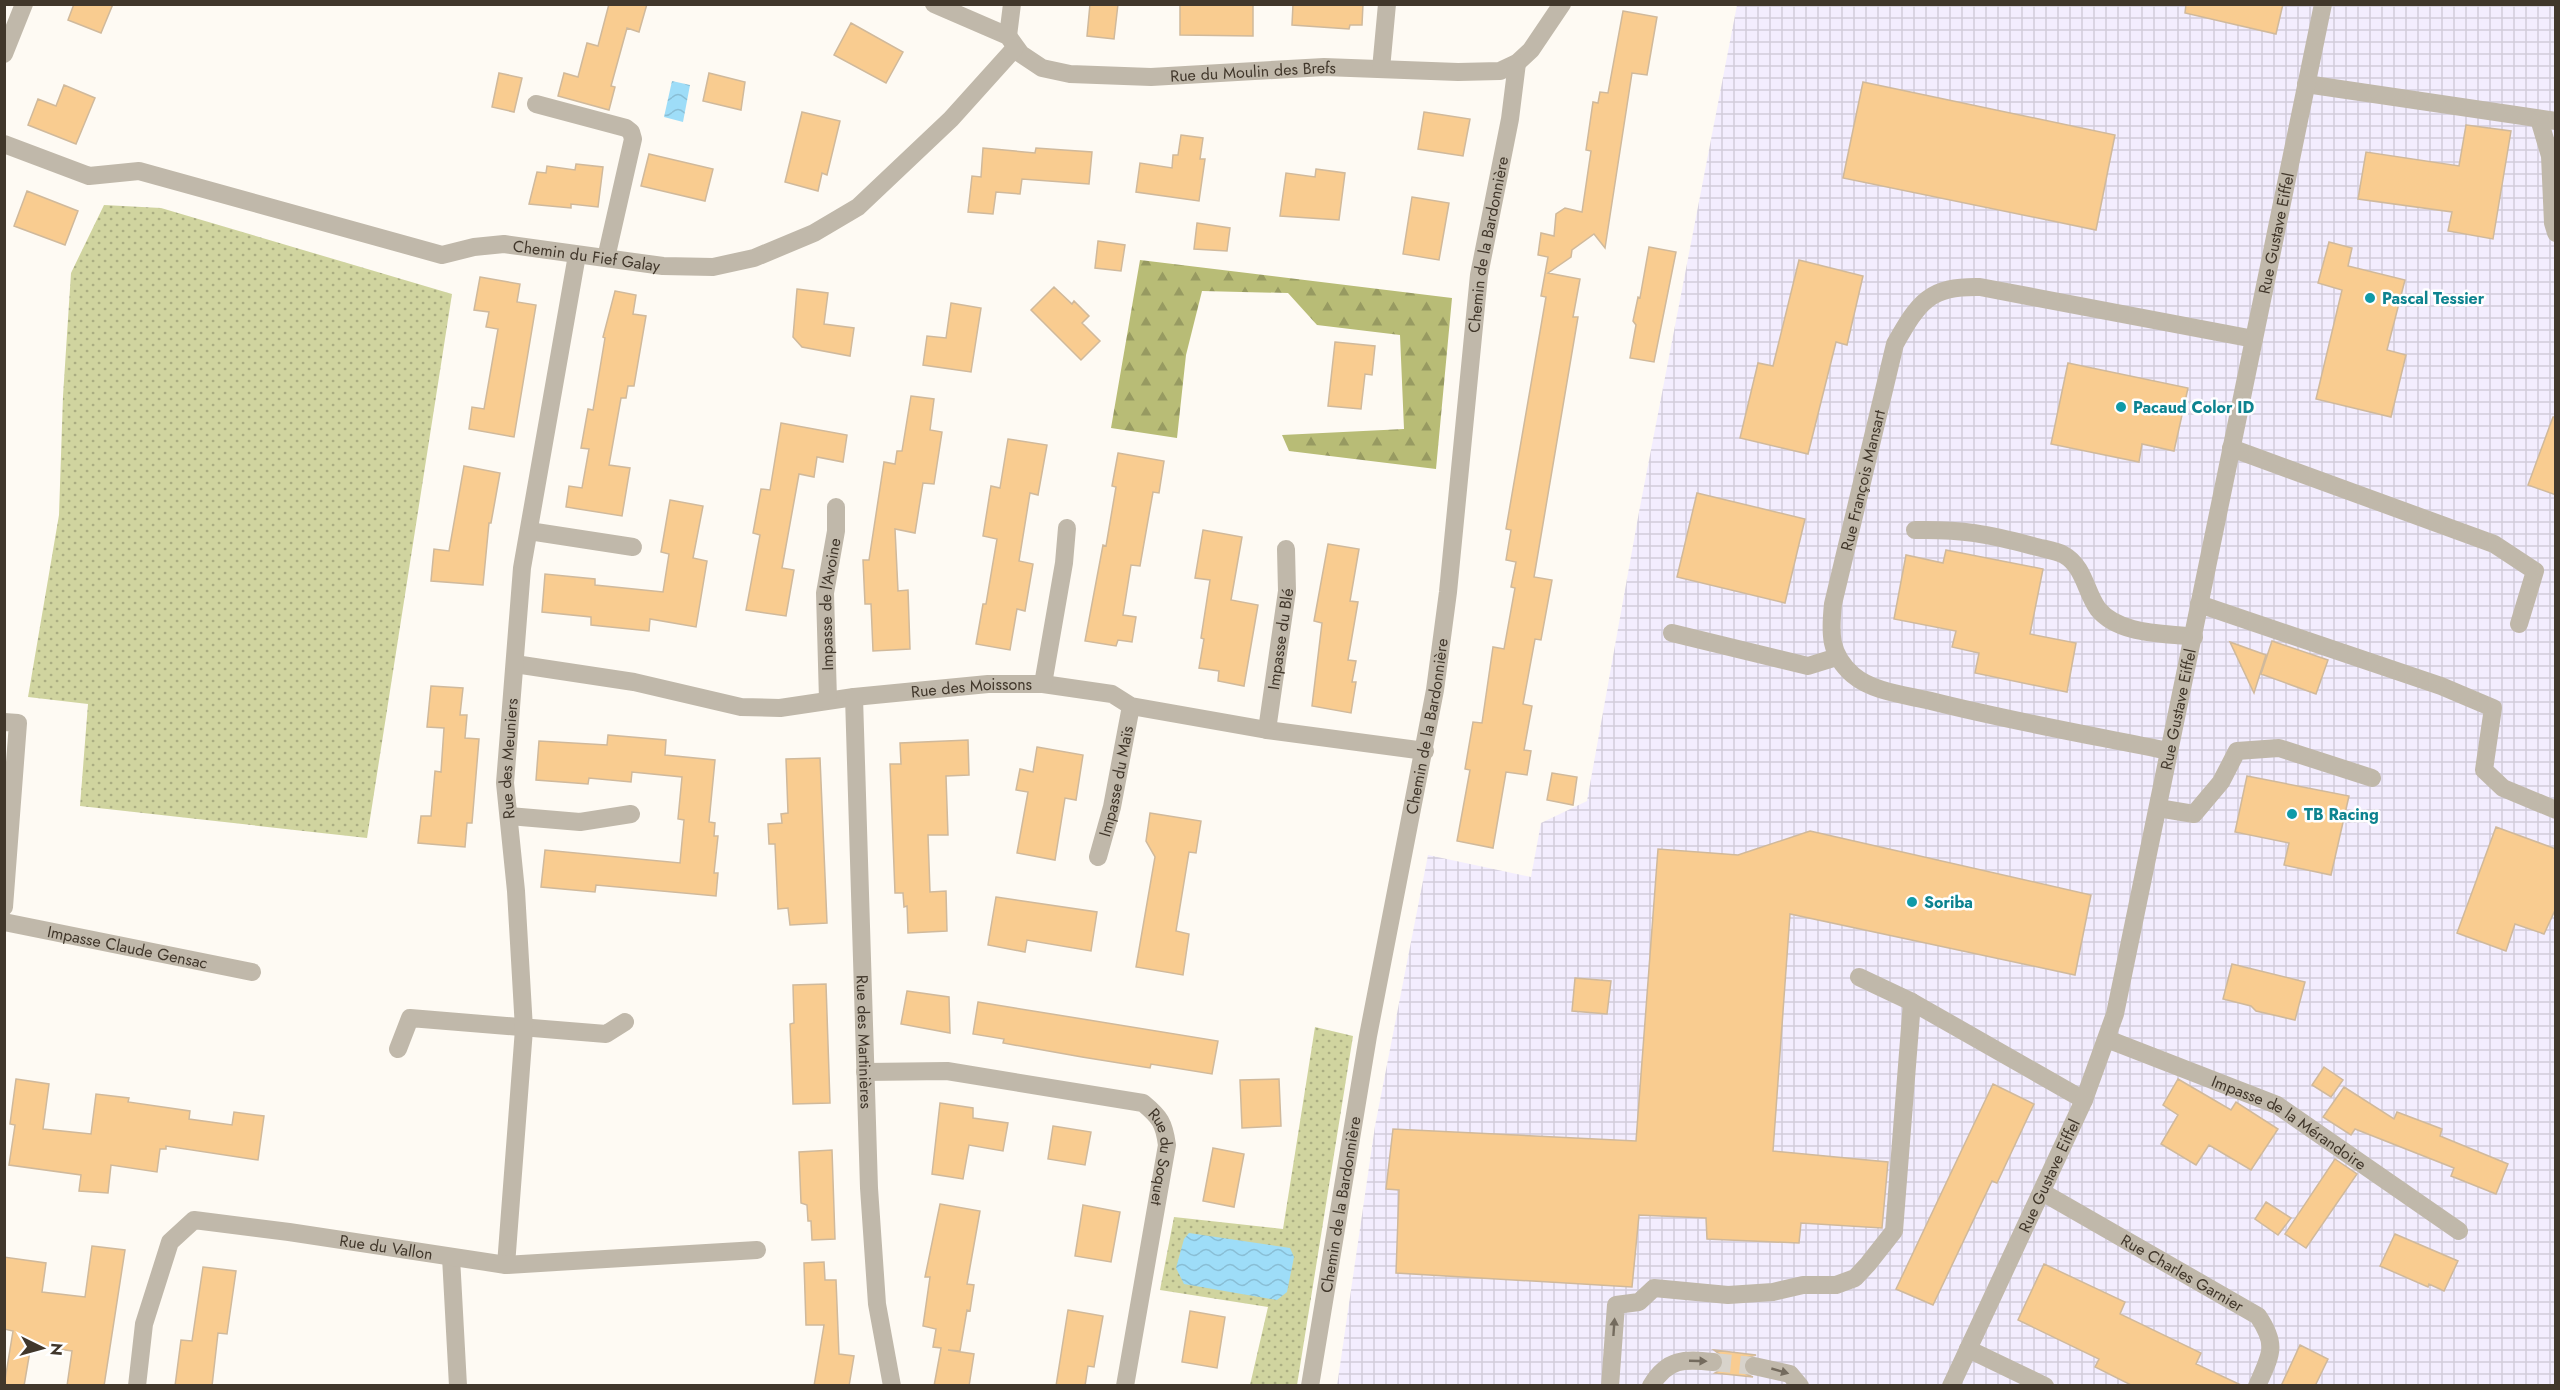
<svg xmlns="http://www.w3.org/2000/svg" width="2560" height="1390" font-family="Jost,sans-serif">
<defs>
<pattern id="industrial-grid" width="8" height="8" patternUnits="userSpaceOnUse" patternTransform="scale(1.5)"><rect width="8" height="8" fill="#f3edfe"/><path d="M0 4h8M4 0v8" fill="none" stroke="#d2ccda"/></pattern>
<pattern id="grass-dots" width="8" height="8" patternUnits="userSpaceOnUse" patternTransform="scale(1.5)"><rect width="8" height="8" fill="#d0d49f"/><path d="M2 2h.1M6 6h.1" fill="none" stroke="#aaad82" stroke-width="1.8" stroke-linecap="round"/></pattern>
<pattern id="forest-firs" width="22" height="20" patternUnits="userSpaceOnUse" patternTransform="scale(1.5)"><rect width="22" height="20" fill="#b8bc76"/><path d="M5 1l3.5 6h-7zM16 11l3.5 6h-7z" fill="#979a61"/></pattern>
<pattern id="water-waves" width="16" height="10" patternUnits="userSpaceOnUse" patternTransform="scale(1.5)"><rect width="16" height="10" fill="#9eddf8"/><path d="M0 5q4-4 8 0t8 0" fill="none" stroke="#89bed5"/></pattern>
</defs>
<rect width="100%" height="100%" fill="#fefaf3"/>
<path fill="url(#industrial-grid)" d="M1737,5h818v1380l-1218,1 38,-260 53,-271 103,22 10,-54 46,-22 52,-289z"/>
<path fill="url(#grass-dots)" d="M104,205l57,3 291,86 -85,544 -287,-32 8,-102 -60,-7 31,-182 4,-119 8,-123z
M1315,1027l38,9 -56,349h-47l18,-78 -108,-17 14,-73 109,12z"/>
<path fill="url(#forest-firs)" d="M1140,260l312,38 -16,171 -147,-18 -7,-16 122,-6 -4,-94 -83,-10 -29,-32 -86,-2 -16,64 -9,83 -66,-10z"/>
<path fill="url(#water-waves)" d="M672,81l18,4 -7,37 -19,-5z
M1189,1233l101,15 4,9 -7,35 -10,8 -93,-16 -8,-16 8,-29z"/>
<path fill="#f9cc90" stroke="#d0b99b" stroke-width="1.5" d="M74,4h39l-12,29 -33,-13z
M609,4h38l-8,28 -12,-4 -16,58 4,1 -6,23 -51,-14 6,-23 14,4 9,-34 11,3z
M1090,4h28l-4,35 -27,-3z
M1180,4h73v32l-73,-1z
M1293,4h70l-1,21h-12l-1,4 -57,-4z
M2186,4h97l-7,30 -91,-21z
M1623,11l34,6 -10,58 -15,-2 -27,175 -11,-14 -22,16 -1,7 -23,16 32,6 -7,38h5l-44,260 18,3 -11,60 -6,-1 -12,65 9,2 -8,44 7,1 -4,24 -21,-3 -13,76 -36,-7 13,-71 -5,-1 8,-47 9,1 11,-76 11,2 11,-61 -4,-1 5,-25 -10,-2 5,-30 -5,-1 40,-232 -5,-1 7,-39 -10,-2 3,-22 13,3 2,-22 9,-6 17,4 9,-61 -5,-1 7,-48 5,1 2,-11 8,1z
M851,23l52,29 -17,31 -52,-28z
M499,73l23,5 -8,34 -22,-5z
M709,73l36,9 -4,28 -38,-9z
M1863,82l252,53 -19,95 -253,-52z
M64,85l31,13 -19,46 -48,-19 10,-26 18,7z
M802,112l38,9 -13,54 -5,-2 -4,18 -33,-9z
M1424,112l46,7 -7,37 -45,-7z
M2466,125l45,6 -18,108 -45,-8 4,-19 -94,-13 8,-47 93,14z
M1181,135l22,3 -3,21h5l-6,42 -63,-9 4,-29 32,5 1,-13h5z
M983,148l52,5 1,-5 56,4 -3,32 -67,-5 -2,15 -24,-2 -3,22 -25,-2 4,-36 9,1z
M649,154l64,15 -8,32 -64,-15z
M576,164l27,3 -5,40 -27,-3v4l-42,-4 8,-32 9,1 1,-7 28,4z
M1316,169l29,4 -6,47 -59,-4 6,-43 29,4z
M27,191l51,20 -13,34 -51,-19z
M1412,197l37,6 -10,57 -36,-6z
M1197,223l33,5 -3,23 -33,-2z
M1098,241l27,4 -4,26 -26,-3z
M2329,242l23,6 -4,18 57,14 -18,70 19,5 -15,62 -75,-18 26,-109 -24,-7z
M1649,247l27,5 -22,110 -24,-4 6,-33 -3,-4 5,-24 2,1z
M1799,260l64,16 -16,69 -11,-3 -28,112 -68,-16 18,-75 15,3z
M480,277l40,7 -3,18 19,3 -22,132 -45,-8 3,-22 12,2 14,-80 -12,-2 3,-15 -15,-2z
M1054,287l18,17 2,-3 15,15 -7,7 18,18 -19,19 -50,-50z
M797,289l31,4 -4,31 30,4 -4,28 -48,-9 -9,-10z
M615,291l21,4 -3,19 13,2 -12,70h-6l-2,12h-5l-12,67 21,3 -8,48 -56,-9 3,-21 13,2 7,-39 -8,-1 7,-39 5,1 12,-72 -2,-1z
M951,303l30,5 -10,64 -48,-7 4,-29 19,2z
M1335,342l40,4 -3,29 -7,-1 -4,35 -33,-3z
M2068,363l120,25 -14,63 -32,-7 -3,18 -88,-18z
M911,396l23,3 -4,31 12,2 -8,52 -11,-1 -8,50 -20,-4 3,62 10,-1 2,59 -37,2 -2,-47h-6l-2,-44h6l15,-98 11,2 2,-13h5z
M2553,417h3v78l-28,-10z
M781,423l66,12 -4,27 -26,-5 -3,20 -15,-3 -17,94 12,2 -8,46 -40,-6 14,-75 -7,-2 8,-44 9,1z
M1008,439l39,6 -9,50 -8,-2 -11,68 14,3 -8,47 -8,-2 -7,41 -34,-6 7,-40h3l11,-65 -14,-3 8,-50 9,2z
M1118,453l46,8 -5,32 -6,-1 -13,74 -9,-1 -8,50 13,2 -4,25 -14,-2 -2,6 -31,-5 18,-96 3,1 10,-59 -4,-1z
M464,466l36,7 -9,50h-2l-6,62 -52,-4 3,-32 15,2z
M1697,493l108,26 -20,84 -108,-26z
M670,500l33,6 -10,52 14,3 -11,66 -46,-8 -1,12 -58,-6v-8l-49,-5 3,-38 50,5v6l68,7 6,-38 -8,-2z
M1203,530l39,7 -11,63 27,5 -14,81 -26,-5 1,-10 -20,-3 5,-29 -3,-1 9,-58 -15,-2z
M1328,544l31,5 -9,52 8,1 -10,58 8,1 -4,21h4l-5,31 -39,-7 10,-83 -8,-2z
M1946,550l97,19 -13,65 46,9 -9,49 -92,-19 4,-20 -27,-6 4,-16 -62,-12 12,-64 37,8z
M2272,641l56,19 -12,34 -55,-20z
M2230,642l36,13 -12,38z
M431,686l32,2 -3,27h7l-2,23 14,1 -7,84h-5l-2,24 -47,-4 3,-27h10l4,-45 6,1 3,-44 -17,-1z
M608,735l58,5 -1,15 50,5 -6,62 6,1 -1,13h4l-4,37h4l-2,23 -120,-11 -1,7 -54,-5 4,-37 135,13 4,-43 -6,-1 4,-42 -50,-5 -1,10 -42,-4 -1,6 -52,-4 3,-39 68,4z
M968,740l1,35 -23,1 2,59h-20l2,57 16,-1 1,40 -39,2 -1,-27 -3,1 -1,-14h-8l-5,-129h11l-1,-21z
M1037,747l46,8 -7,45 -11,-2 -10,62 -38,-7 11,-61 -12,-2 4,-21 13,3z
M820,758l7,165 -37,2 -2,-17 -10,1 -3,-65h-6l-1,-20 14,-1 -1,-9 7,-1 -2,-54z
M1552,773l25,4 -4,28 -26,-5z
M2247,776l102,20 -18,79 -47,-10 5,-22 -54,-11z
M1150,813l51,8 -5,32 -7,-1 -13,79 13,3 -6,41 -47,-8 19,-110 -9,-16z
M2496,827l60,22v59l-12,26 -29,-10 -9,27 -49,-18z
M1810,831l281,64 -16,80 -285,-61 -17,237 115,11 -6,66 -81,-5 -2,20 -92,-4 -1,-21 -67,-3 -7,72 -236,-14 3,-83 -13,-1 7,-60 243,12 22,-292 80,6z
M996,897l101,15 -6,39 -64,-11 -2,12 -37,-7z
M2232,964l73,18 -10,38 -39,-9 -5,-5 -28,-7z
M1575,978l36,3 -4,33 -35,-3z
M826,984l4,119 -37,1 -3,-80 4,-1 -1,-38z
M907,991l42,6 1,36 -49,-9z
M978,1002l240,39 -6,33 -61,-10 -1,4 -68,-11 -79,-14 1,-4 -31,-5z
M2324,1067l19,13 -12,17 -19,-12z
M16,1079l33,5 -6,45 48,5 5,-40 33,4 -1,4 62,9 -1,8 43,6 2,-13 30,4 -6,44 -92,-14v3h-6l-3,23 -46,-7 -3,28 -29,-2 2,-16 -72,-10 6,-40 -5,-1z
M1279,1079l2,47 -39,2 -2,-48z
M2178,1079l53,31 5,-8 42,27 -27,41 -42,-25 -13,20 -35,-21 17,-29 -15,-10z
M1993,1084l41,20 -37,79 -5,-2 -59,124 -37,-16z
M2344,1087l50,32 3,-7 45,17 -2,7 68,28 -12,30 -45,-18 3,-8 -99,-39 -4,6 -28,-18z
M940,1103l33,5v10l35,5 -5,28 -34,-6 -6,34 -31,-5z
M1053,1126l38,6 -6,33 -37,-6z
M1213,1148l31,6 -10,53 -31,-6z
M832,1150l3,89 -23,1 -1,-19h-3l-1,-16 -6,-2 -2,-51z
M2335,1159l22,15 -51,74 -21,-14z
M2266,1202l25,16 -13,17 -23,-16z
M940,1204l40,7 -13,73 7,1 -4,26 -3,-1 -7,41 -12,-1 26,4 -5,32h-35l7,-38 -8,-1 3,-18 -13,-3 7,-49h-5z
M1083,1205l37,7 -9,50 -36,-6z
M2395,1234l63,27 -14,30 -15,-7 -1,3 -48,-21z
M92,1246l33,4 -21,136h-37l5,-35 -41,-6 -7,41h-20l9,-55 -9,-2v-72l42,6 -4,29 43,5z
M824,1262l1,18h11l3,74 15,2 -5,30h-35l10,-61h-18l-2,-62z
M2044,1264l81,38 -5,12 81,39 -5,11 47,22h-110l-38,-19 4,-8 -81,-39z
M203,1267l33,4 -9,63 -9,-1 -6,53h-37l6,-46 11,1z
M1068,1310l35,6 -9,51 -6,-1 -3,20h-29z
M1190,1311l35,6 -8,51 -35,-6z
M2300,1345l28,14 -13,27h-34z
M1714,1350l42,5 -10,3 -3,6 3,10 7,3 -38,-4 7,-4 2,-6 -1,-6z"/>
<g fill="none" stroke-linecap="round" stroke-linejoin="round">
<path stroke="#d8d3cb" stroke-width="18" stroke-dasharray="18 9" stroke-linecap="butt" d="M1713,1362l41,4"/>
<g stroke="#c0b8aa" stroke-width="18">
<path id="s1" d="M934,4l74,32 13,18 21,14 28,6 81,3 173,-10 134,5 42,-1 17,-8 14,-13 31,-46"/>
<path d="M1008,36l4,-32"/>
<path d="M4,54l20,-50"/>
<path d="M1381,69l6,-65"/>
<path d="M2306,84l250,37"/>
<path d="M536,104l90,24 5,4 2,7 -27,119"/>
<path d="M2539,119l11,37 3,67 3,10"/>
<path id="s2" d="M4,144l85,32 50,-5 303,84 32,-8 30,-3 159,22 50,1 41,-9 60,-25 44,-26 93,-88 64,-71"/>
<path d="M2231,448l263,96 41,27 -16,53"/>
<path d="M1915,530c47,-1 73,4 118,16 10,3 22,4 31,9 20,11 22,38 34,54 21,26 66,24 96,28"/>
<path d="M529,531l104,16"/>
<path d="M2199,604l242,82 52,22 -9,62 19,18 53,22"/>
<path d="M1672,633l136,33 29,-9"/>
<path id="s3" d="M515,664l119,18 107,25 39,1 74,-11 134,-13h55l69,10 19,12 136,24 158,21"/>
<path d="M1043,684l21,-121 3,-35"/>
<path id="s4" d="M854,697l15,491 8,116 15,82"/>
<path id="s5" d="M828,700l-3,-107 11,-62v-24"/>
<path d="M4,722l14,1 -14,184"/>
<path id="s6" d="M1267,730l20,-139 -1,-42"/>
<path id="s7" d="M2169,751c-79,-16 -159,-30 -238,-50 -25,-6 -58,-9 -78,-26 -24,-21 -23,-42 -20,-71l62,-260c24,-42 34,-58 85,-57l274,52"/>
<path d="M2158,808l36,6 27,-32 16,-31 42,-3 93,30"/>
<path d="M509,816l71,6 51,-8"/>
<path id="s8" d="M1098,857l14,-50 19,-101"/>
<path id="s9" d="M4,922l248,50"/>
<path d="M1859,977l53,25 172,98"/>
<path id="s10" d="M2107,1039l170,66 182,126"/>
<path d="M398,1049l12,-31 196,16 19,-12"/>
<path id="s11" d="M865,1072l82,-1 196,32c17,14 21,20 24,42l-42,241"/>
<path id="s12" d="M2042,1192l216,124c20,30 13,38 -1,70"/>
<path d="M451,1257l7,129"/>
<path id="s13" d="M506,1265l18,-236 -8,-138 -11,-108 17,-215 55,-313"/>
<path d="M1968,1349l77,37"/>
<path d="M1754,1366l36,8 10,12"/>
<path id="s14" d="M137,1386l7,-62 26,-82 24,-22 95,12 217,33 251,-15"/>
<path id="s15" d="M1310,1386l58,-350 67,-346 13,-98 31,-317 31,-156 7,-56"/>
<path d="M1610,1386l6,-81 23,-3 15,-14 74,7 45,-3 30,-7h33l19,-7 13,-14 26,-33 18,-229"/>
<path d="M1651,1386c16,-28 34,-27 62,-24"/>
<path id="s16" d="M1951,1386l133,-286 31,-86 208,-1010"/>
</g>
</g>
<defs><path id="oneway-solid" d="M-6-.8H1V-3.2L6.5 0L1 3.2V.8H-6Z" transform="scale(1.5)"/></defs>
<g fill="#746b5e">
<use href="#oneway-solid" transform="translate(1614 1327) rotate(-86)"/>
<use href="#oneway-solid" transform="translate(1698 1361) rotate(2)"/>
<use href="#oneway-solid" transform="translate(1780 1371) rotate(16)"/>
</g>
<g fill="#0f9aa8" stroke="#fff" stroke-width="2">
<circle cx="2370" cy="298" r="6"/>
<circle cx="2121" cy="407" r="6"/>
<circle cx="2292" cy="814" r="6"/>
<circle cx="1912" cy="902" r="6"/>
</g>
<g text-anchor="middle" stroke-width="5" stroke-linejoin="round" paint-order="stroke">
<g font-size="16" fill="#41372b" stroke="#fff">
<text dy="6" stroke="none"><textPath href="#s1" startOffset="340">Rue du Moulin des Brefs</textPath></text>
<text dy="6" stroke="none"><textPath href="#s16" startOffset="1204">Rue Gustave Eiffel</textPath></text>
<text dy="6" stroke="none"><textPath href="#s15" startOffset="1156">Chemin de la Bardonnière</textPath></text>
<text dy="6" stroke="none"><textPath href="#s2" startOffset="602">Chemin du Fief Galay</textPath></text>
<text dy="6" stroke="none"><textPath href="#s7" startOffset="531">Rue François Mansart</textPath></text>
<text dy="6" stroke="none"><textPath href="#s5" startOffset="96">Impasse de l'Avoine</textPath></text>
<text dy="6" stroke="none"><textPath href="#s6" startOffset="92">Impasse du Blé</textPath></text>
<text dy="6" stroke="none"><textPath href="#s3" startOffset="462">Rue des Moissons</textPath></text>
<text dy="6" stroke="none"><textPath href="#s16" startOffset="718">Rue Gustave Eiffel</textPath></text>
<text dy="6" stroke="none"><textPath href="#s15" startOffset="670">Chemin de la Bardonnière</textPath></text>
<text dy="6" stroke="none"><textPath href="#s13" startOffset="508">Rue des Meuniers</textPath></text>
<text dy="6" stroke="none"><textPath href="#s8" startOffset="78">Impasse du Maïs</textPath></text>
<text dy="6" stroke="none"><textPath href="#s9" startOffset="126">Impasse Claude Gensac</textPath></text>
<text dy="6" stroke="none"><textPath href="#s4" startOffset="345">Rue des Martinières</textPath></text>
<text dy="6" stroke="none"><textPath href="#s10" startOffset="201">Impasse de la Mérandoire</textPath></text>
<text dy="6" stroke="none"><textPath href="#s11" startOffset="342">Rue du Soquet</textPath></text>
<text dy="6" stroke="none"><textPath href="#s16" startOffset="232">Rue Gustave Eiffel</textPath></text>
<text dy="6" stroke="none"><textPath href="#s15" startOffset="184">Chemin de la Bardonnière</textPath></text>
<text dy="6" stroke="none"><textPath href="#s14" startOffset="375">Rue du Vallon</textPath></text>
<text dy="6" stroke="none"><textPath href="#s12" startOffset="162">Rue Charles Garnier</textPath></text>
</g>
<g font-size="16" font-weight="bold" fill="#0d838f" stroke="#fff" text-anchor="start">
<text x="2382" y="304">Pascal Tessier</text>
<text x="2133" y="413">Pacaud Color ID</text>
<text x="2304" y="820">TB Racing</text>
<text x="1924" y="908">Soriba</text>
</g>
</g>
<rect width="2560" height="1390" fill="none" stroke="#41372b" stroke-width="12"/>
<g transform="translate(42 1348) rotate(95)" stroke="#ffffff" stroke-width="4.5" paint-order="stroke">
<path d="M0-4.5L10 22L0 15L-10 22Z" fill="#41372b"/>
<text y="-9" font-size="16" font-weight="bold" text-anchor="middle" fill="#41372b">N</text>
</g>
</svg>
